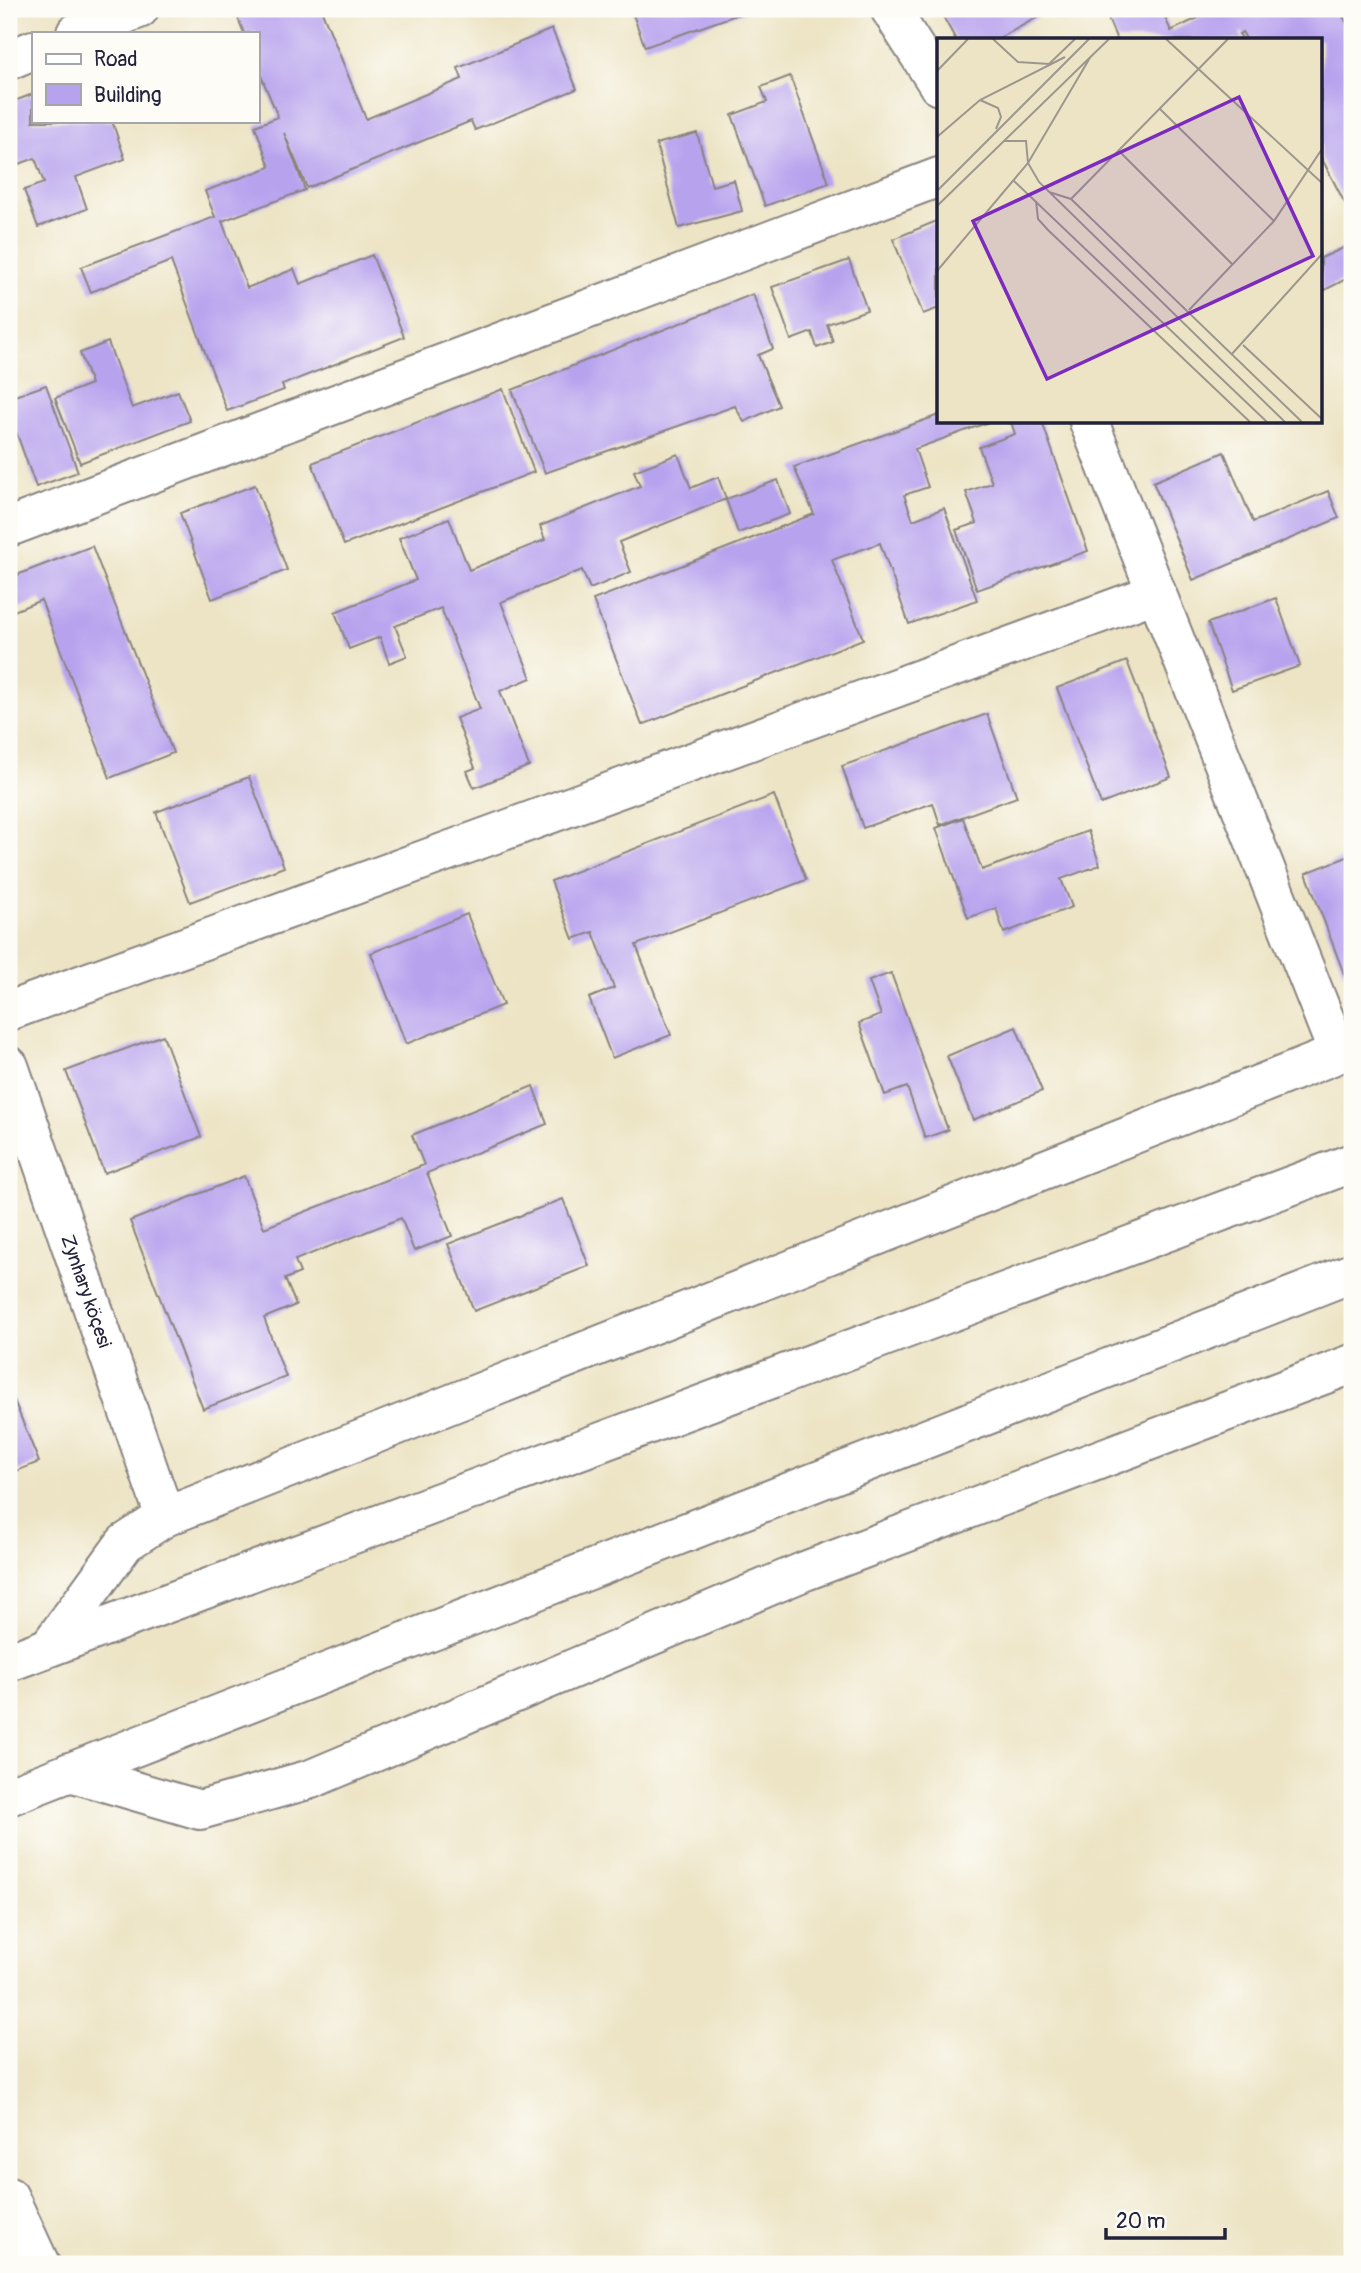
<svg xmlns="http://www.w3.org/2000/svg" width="1361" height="2273" font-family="Pangolin,sans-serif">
<rect width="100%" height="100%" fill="#fdfcf7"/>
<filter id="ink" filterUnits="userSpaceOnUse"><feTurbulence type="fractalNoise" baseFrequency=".0143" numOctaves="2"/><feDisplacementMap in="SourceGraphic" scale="14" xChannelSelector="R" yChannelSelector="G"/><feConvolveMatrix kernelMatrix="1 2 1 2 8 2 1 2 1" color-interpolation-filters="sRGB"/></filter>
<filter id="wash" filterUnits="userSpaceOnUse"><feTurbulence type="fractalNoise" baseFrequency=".00686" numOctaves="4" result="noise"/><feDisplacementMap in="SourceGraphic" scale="28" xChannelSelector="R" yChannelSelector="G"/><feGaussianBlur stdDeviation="1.57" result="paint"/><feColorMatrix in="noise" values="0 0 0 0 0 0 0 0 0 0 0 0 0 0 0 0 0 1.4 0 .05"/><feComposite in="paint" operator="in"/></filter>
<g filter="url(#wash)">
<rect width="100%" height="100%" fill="#ede4c5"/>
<g id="blocks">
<path fill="#b7a2ee" d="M247,9h74l45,110 96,-40 -4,-11 94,-39 25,60 -102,41 -4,-9 -164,67 -23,-55 21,57 -83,31 25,67 47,-19 6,15 72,-29 32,82 -122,48 2,5 -57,21 -56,-150 -80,31 -10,-25 134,-50 -10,-26 65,-24 -15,-41 23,-9 -21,-51v-33h-13l-8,-20z
M631,9h122l-108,38z
M939,9h114l-57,31h-40z
M1104,9h57l10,22 35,-17 -3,-5h136l13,24v184l-31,-60v-117h-74l-5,-8 -3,2 4,6h-126z
M790,76l39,107 -64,23 -33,-91 35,-13 -6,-15z
M33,94v27h79l13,38 -49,18 11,32 -49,18 -14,-37 20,-7 -9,-25 -26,10v-65z
M697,133l15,53 22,-6 8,31 -63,17 -23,-84z
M939,220v88l-16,6 -30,-75z
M1352,244v32l-31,16v-34z
M849,260l18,50 -40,14 6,18 -16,6 -5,-16 -21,8 -19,-53z
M753,294l20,55 -15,6 21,51 -35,16 -9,-16 -190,67 -33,-83z
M108,342l24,66 46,-17 12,30 -110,42 -25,-65 36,-14 -11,-31z
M46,385l32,87 -42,15 -27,-75v-14z
M503,389l31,83 -190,73 -32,-82z
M939,415v7h50l-74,27 13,38 -24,8 9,25 31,-12 33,92 -68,24 -29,-81 -48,17 31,79 -221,86 -49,-125 221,-86 -20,-47z
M1011,422h31l46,129 -111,39 -21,-60 21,-7 -11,-31 26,-9 -13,-36 36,-13z
M1224,452l29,70 75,-31 11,27 -146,62 -40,-98z
M678,454l13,34 27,-11 8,22 -107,43 12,30 -41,17 -8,-19 -81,32 30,76 -31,13 29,75 -55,22 -7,-17 8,-3 -19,-50 24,-9 -39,-101 -46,18 12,30 -18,7 -9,-26 -31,12 -14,-37 81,-32 -17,-42 50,-20 20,52 76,-30 -5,-14 100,-40 -6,-15z
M778,480l12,34 -52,19 -12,-34z
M255,485l32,85 -75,29 -32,-86z
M92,546l81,207 -63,25 -69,-178 -32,13v-35z
M1276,598l24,68 -68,24 -24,-67z
M1127,661l44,116 -70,27 -44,-116z
M987,714l30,83 -77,28 -7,-22 -70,25 -21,-62z
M249,777l35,90 -94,35 -34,-90z
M774,795l32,85 -170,65 35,90 -59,23 -23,-60 25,-10 -21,-56 -20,7 -22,-58z
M963,818l19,52 106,-39 12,34 -39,14 11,28 -68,26 -8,-25 -28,10 -32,-90z
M1352,855v116l-8,3 -38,-101z
M467,914l36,91 -97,39 -35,-91z
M891,973l57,157 -23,8 -18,-51 -22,8 -26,-72 22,-8 -12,-34z
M1016,1027l26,64 -69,29 -26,-64z
M163,1035l38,102 -97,36 -38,-102z
M533,1086l14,38 -120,49 25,63 -38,15 -13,-33 -106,42 5,13 -15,6 11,26 -32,13 22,59 -83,32 -73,-188 114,-45 20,52 160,-63 -12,-30z
M563,1199l26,67 -115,45 -26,-67z
M9,1388l30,74 -30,12z"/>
</g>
</g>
<g filter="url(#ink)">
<use href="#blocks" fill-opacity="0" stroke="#888380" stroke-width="2"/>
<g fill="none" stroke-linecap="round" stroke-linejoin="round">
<g stroke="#888380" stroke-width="42">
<g id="minor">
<path d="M890,9l49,77"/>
<path d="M76,33l63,-24"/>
<path d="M9,60l24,-10"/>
<path d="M1089,422l249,631"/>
<path d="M9,527l930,-350"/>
<path d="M9,1011l1147,-418"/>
<path id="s1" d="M9,1066l156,451"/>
<path d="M49,1647l76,-104 40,-26 1187,-469"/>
<path d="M70,1772l130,38 111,-31 494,-208 547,-207"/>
</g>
</g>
<g stroke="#888380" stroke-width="42">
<path id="major" d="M9,1662l1343,-499
M9,1796l1343,-523
M9,2197l31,67"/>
</g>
<use href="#minor" stroke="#fff" stroke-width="38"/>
<use href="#major" stroke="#fff" stroke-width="38"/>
</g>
</g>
<g text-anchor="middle" stroke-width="6" stroke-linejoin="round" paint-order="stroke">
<g font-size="19" fill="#22223b" stroke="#fdfcf7">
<text dy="7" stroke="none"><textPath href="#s1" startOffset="238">Zynhary köçesi</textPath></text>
</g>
</g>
<g transform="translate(937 38)">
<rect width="385" height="385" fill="#ede4c5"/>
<path fill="none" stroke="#9c968e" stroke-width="2" d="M56,1l25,23 31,2 26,-25M229,1l156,144M0,33l31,-32M43,62l18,8 3,9 -5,12M223,71l114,112M0,99l43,-37 85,-43M67,103h22l2,22 11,19 246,240M182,113l113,113M77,143l253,241M0,153l152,-152M112,154l22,7 231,223M134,161l157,-160M99,163l2,18 10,11 202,192M0,168l172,-167M0,233l91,-108 63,-107M252,272l85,-89 48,-72M306,307l79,74M294,317l91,-101"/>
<path fill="#7b2cbf" fill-opacity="0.15" stroke="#7b2cbf" stroke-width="3.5" d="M302,59l74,159 -266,123 -74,-158z"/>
<rect width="385" height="385" fill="none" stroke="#22223b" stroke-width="3.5"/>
</g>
<rect width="1361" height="2273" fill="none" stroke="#fdfcf7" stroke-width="35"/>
<rect x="32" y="32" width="228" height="91" fill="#fdfcf7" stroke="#a5a5ac" stroke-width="2"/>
<rect x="46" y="54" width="35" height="10" fill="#ffffff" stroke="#a5a5ac" stroke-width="2"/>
<text x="94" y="66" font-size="21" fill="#22223b">Road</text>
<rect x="46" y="84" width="35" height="21" fill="#b7a2ee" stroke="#a5a5ac" stroke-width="2"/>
<text x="94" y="102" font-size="21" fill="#22223b">Building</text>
<path d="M1106 2228v10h119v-10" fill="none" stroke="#22223b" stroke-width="3.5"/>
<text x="1116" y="2228" font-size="21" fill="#22223b" stroke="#fdfcf7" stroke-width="5" paint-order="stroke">20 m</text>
</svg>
